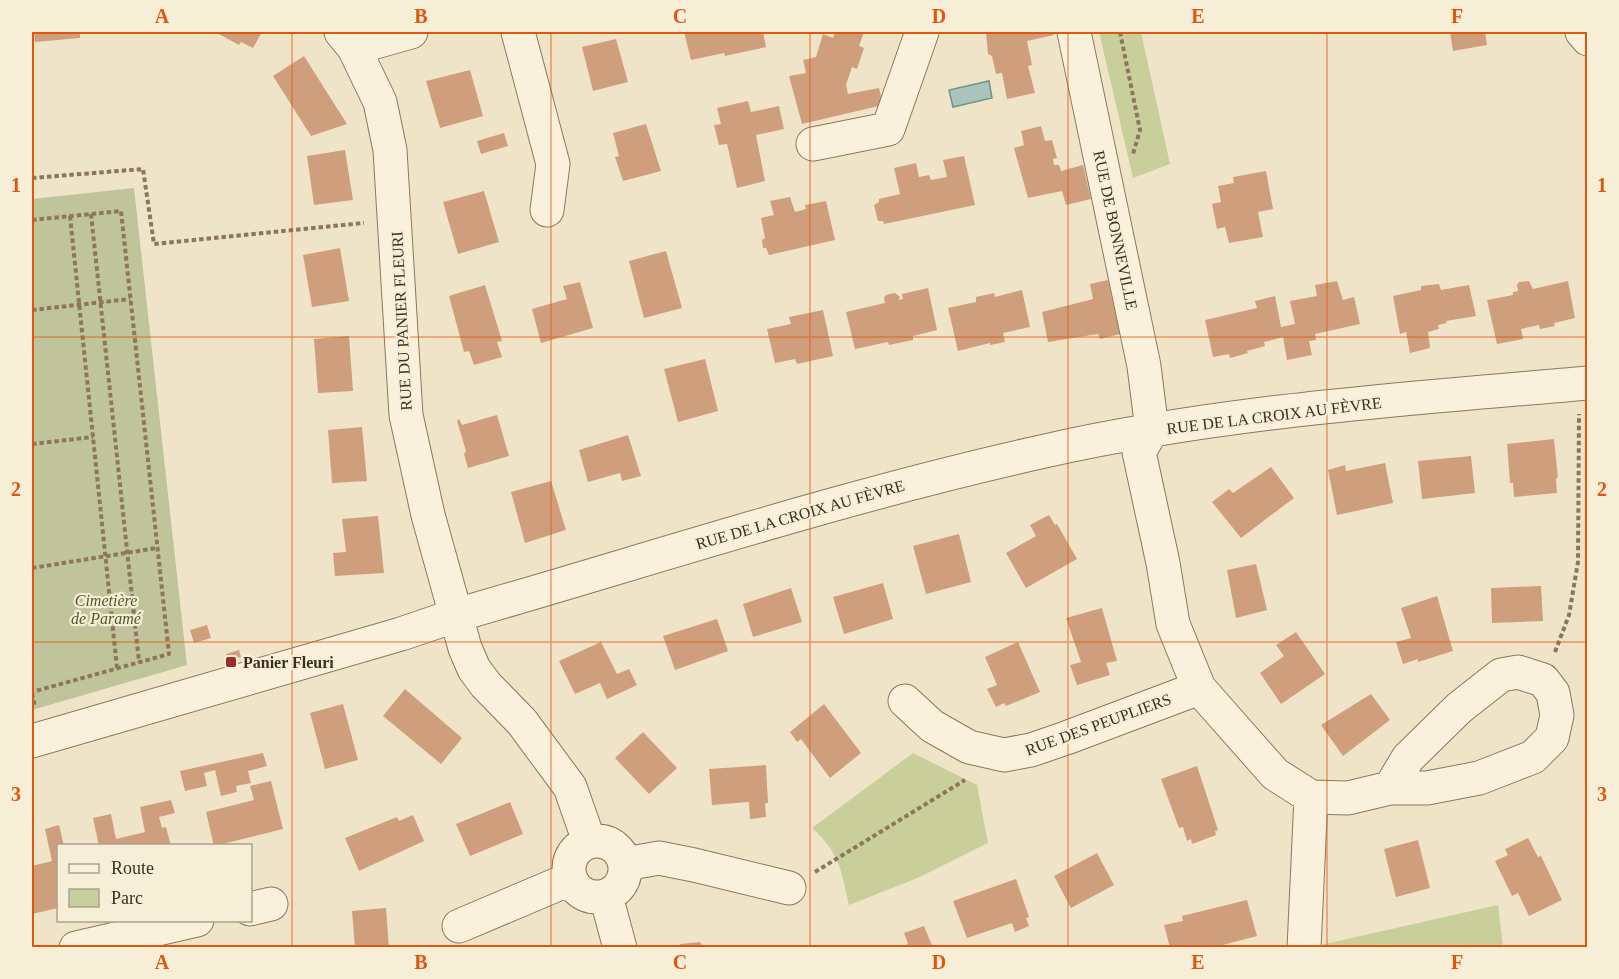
<svg xmlns="http://www.w3.org/2000/svg" width="1619" height="979" font-family="Georgia,serif">
<rect width="100%" height="100%" fill="#f0e4c8"/>
<path fill="#c9cf9b" d="M1099,32h42l29,132 -37,14z
M913,753l64,32 11,58 -68,34 -71,28c-8,-35 -9,-52 -37,-77z
M1498,905l5,42 -196,1z"/>
<path fill="#bfc49a" d="M134,188l53,477 -155,45v-511z"/>
<path fill="#a9c4bc" stroke="#6f938a" stroke-width="1.5" d="M989,81l3,17 -39,9 -4,-17z"/>
<path fill="#cf9f7d" d="M34,32h46v6l-45,4z
M215,32h47l-9,16 -12,-6 -2,3z
M684,32h79l3,15 -41,9 -1,-3 -33,7z
M835,32h29l-5,14 5,2 -7,21 -5,-2 -6,18 2,9 31,-6 4,17 -81,19 -13,-48 17,-3 -3,-13 13,-3 7,-23 10,4z
M986,32h67l1,3 -27,6 5,24 -4,1 7,27 -28,6 -5,-26 -6,1 -4,-18 -4,-2z
M1450,32h35l2,13 -34,6z
M616,39l12,43 -35,9 -11,-44z
M304,56l43,68 -36,12 -38,-60z
M470,70l13,46 -43,12 -14,-47z
M748,101l3,11 28,-6 5,23 -28,6 9,46 -28,7 -10,-44 -8,1 -5,-20 7,-1 -4,-16z
M646,124l15,47 -38,10 -8,-24 4,-1 -6,-23z
M1041,126l4,15 7,-1 5,18 -4,1 1,6h5l2,6 22,-6 8,34 -25,6 -4,-14 -34,7 -14,-50 10,-3 -3,-14z
M504,133l4,13 -27,8 -4,-13z
M345,150l8,50 -39,5 -7,-49z
M964,156l11,49 -91,19 -1,-3h-5l-4,-16 5,-3v-3l21,-5 -6,-26 22,-5 3,14 10,-2 2,5 16,-3 -4,-17z
M1266,171l7,38 -15,3 5,25 -34,6 -4,-16 -8,2 -5,-25 9,-2 -3,-16 16,-3 -1,-6z
M484,191l15,51 -41,12 -15,-52z
M790,197l5,15 11,-3 -1,-4 21,-4 9,39 -66,15 -3,-7h-3l-1,-8 3,-2 -4,-20 13,-3 -4,-14z
M340,248l9,53 -37,6 -9,-52z
M666,251l16,57 -38,10 -15,-57z
M1108,280l12,54 -20,5 -2,-5 -50,8 -6,-30 51,-13 -3,-15z
M1337,281l6,19 11,-3 6,27 -45,10 1,6 -7,1 3,14 -25,5 -4,-23 -19,5 1,4 -18,5 1,2 -18,5 -1,-4 -16,3 -8,-37 52,-12 -2,-7 20,-5 6,31 14,-3 -5,-23 27,-5 -2,-11z
M1529,281l4,8 35,-8 7,37 -21,5 1,3 -15,3 -1,-4 -18,4 2,10 -26,5 -10,-44 26,-5v-3l5,-1 -1,-6 2,-3z
M580,282l13,46 -52,15 -9,-34 35,-10 -4,-13z
M1439,284l2,6 28,-5 7,31 -30,5 1,2 -9,2 1,4 -11,3 2,16 -20,5 -4,-21 -6,2 -7,-38 28,-6v-4z
M485,285l17,56 -5,1 5,15 -28,8 -5,-14 -5,1 -15,-56z
M928,288l9,42 -24,6v4l-24,5 -1,-3 -33,7 -9,-37 39,-9 -1,-5 2,-3 9,-2 5,4 -1,3 4,-1 -1,-5z
M1022,290l8,37 -27,6 2,9 -15,3v-2l-32,8 -10,-43 28,-6v-5l18,-4 1,4z
M823,310l10,46 -36,8 -2,-5 -20,4 -8,-34 24,-5 -2,-7z
M349,336l4,55 -35,2 -4,-54z
M705,359l13,52 -40,11 -14,-53z
M497,415l12,41 -41,12 -4,-14 2,-3 -9,-30 2,-2 3,6z
M362,427l5,54 -35,2 -4,-53z
M628,435l13,41 -19,5 -2,-8 -32,9 -9,-32z
M1554,439l4,39h-2l1,15 -43,4 -1,-14h-3l-3,-39z
M1471,456l4,37 -53,6 -4,-38z
M1385,463l8,40 -56,12 -9,-45 17,-5 1,6z
M1271,467l23,31 -53,40 -29,-36 17,-13 4,4z
M551,481l15,49 -41,13 -14,-51z
M1049,515l6,10 2,-1 20,35 -51,29 -20,-35 30,-17 -6,-11z
M378,516l6,57 -49,3 -2,-23 13,-1 -4,-33z
M959,534l12,48 -45,12 -13,-48z
M1256,564l11,46 -31,8 -9,-48z
M883,583l10,36 -49,15 -11,-37z
M1541,586l2,35 -51,2 -1,-35z
M791,588l11,34 -49,15 -10,-33z
M1437,596l16,55 -35,11v-3l-15,5 -7,-22 15,-4 -10,-30z
M1102,608l15,53 -11,2 4,12 -33,10 -7,-20 11,-3 -15,-44z
M717,619l11,32 -53,19 -12,-34z
M207,625l4,13 -17,5 -4,-13z
M1296,632l29,42 -44,30 -21,-31 24,-17 -8,-11z
M601,642l16,32 12,-5 8,16 -30,14 -7,-16 -25,11 -16,-33z
M1018,642l22,50 -34,14 -2,-3 -8,4 -9,-18 10,-4 -12,-28z
M239,650l2,7 -14,4 -1,-7z
M405,689l57,49 -21,26 -58,-48z
M1371,694l19,26 -47,36 -22,-31z
M343,704l15,56 -33,9 -15,-56z
M824,704l37,49 -31,25 -29,-39 -4,3 -7,-10z
M643,732l34,36 -28,26 -34,-36z
M263,753l4,13 -19,5 3,12 -15,3 1,6 -16,4 -6,-26 -11,3 3,13 -22,5 -5,-20z
M766,765l2,38h-3l1,14 -16,2 -1,-17 -37,3 -3,-36z
M1197,766l21,64 -3,1 1,4 -24,9 -1,-5 -4,2 -4,-14 -4,1 -18,-49z
M271,781l12,48 -69,17 -8,-34 48,-12 -4,-14z
M171,800l4,13 -16,4 3,11 4,-1 5,19h-72l-6,-28 18,-4 5,25 29,-7 -5,-25z
M510,802l13,32 -53,22 -14,-32z
M413,815l11,26 -65,30 -14,-33 52,-21 2,4z
M59,825l5,21h-6v62l-26,6v-48l20,-5 -7,-32z
M1528,838l10,19 3,-1 21,44 -33,16 -11,-23 -6,3 -17,-35 13,-6 -3,-6z
M1418,840l12,48 -34,9 -12,-48z
M1097,853l17,32 -43,23 -17,-32z
M1016,879l13,38 -3,1 3,8 -14,6 -3,-9 -45,15 -14,-37z
M1247,900l10,36 -46,12h-41l-6,-23 19,-4 -1,-5z
M386,908l3,40h-34l-3,-37z
M924,926l9,22h-34l9,-4 -4,-11z
M700,942l4,6h-27l3,-4z"/>
<g fill="none" stroke-linecap="round" stroke-linejoin="round">
<g stroke="#8d765c" stroke-width="35">
<path id="minor" d="M341,32l13,16 26,54 10,48 16,265 22,100 37,133 9,21 12,16 36,37 48,65 19,54
M518,32l35,132 -6,46
M1074,32l70,334 8,64 -13,22 24,111 10,61 26,64 76,86 36,23 37,1 42,-10h37l52,-10 54,-21 19,-19 5,-23 -4,-22 -10,-13 -25,-8 -17,3 -42,33 -51,50 -18,30
M1582,32l6,7
M354,48l57,-16
M813,144l75,-15 34,-97
M905,701l27,25 37,21 35,8 27,-5 35,-12 133,-50
M32,741l369,-107 56,-19c195,-56 389,-120 588,-164 178,-40 361,-52 543,-68
M569 869a28 28 0 1 1 56 0a28 28 0 1 1-56 0Z
M625,864l34,-6 35,7 95,23
M606,896l14,52
M250,909l21,-5
M459,926l111,-47
M76,948l121,-28
M1304,948l7,-151"/>
</g>
<path stroke="#8d765c" stroke-width="4" stroke-dasharray="4.5 3" stroke-linecap="butt" d="M1120,32l20,98 -7,24
M32,178l111,-9 11,75 210,-21
M91,214l48,448
M70,216l47,452
M32,220l89,-9 48,443 -137,38
M32,310l98,-11
M32,444l61,-7
M32,568l125,-20
M1555,652l14,-37 9,-53 1,-148
M32,693l3,14
M815,872l150,-92"/>
<use href="#minor" stroke="#faf1dc" stroke-width="33"/>
</g>
<path fill="none" stroke="#df570d" stroke-width="1.5" stroke-opacity="0.55" d="M292,32v916M551,32v916M810,32v916M1068,32v916M1327,32v916M32,337h1556M32,642h1556"/>
<rect fill="#9e2a2b" stroke="#f7eed8" stroke-width="2" x="225" y="656" width="12" height="12" rx="3"/>
<g text-anchor="middle" stroke-width="4.5" stroke-linejoin="round" paint-order="stroke">
<g font-size="16" fill="#3d2e20" stroke="#f7eed8">
<text transform="translate(1116 230) rotate(78)" y="6">RUE DE BONNEVILLE</text>
<text transform="translate(401 321) rotate(-93)" y="6">RUE DU PANIER FLEURI</text>
<text transform="translate(1274 415) rotate(-7)" y="6">RUE DE LA CROIX AU FÈVRE</text>
<text transform="translate(800 514) rotate(-16)" y="6">RUE DE LA CROIX AU FÈVRE</text>
<text transform="translate(1098 724) rotate(-20)" y="6">RUE DES PEUPLIERS</text>
</g>
<g font-size="16" font-style="italic" fill="#4d5a26" stroke="#f7eed8">
<text x="106" y="606">Cimetière<tspan x="106" dy="18">de Paramé</tspan></text>
</g>
<g font-size="16" font-weight="bold" fill="#3d2e20" stroke="#f7eed8" text-anchor="start">
<text x="243" y="668">Panier Fleuri</text>
</g>
</g>
<rect width="1619" height="979" fill="none" stroke="#f7eed8" stroke-width="66"/>
<rect x="57" y="844" width="195" height="78" fill="#f7eed8" stroke="#ada18e" stroke-width="1.5"/>
<rect x="69" y="864" width="30" height="9" fill="#faf1dc" stroke="#ada18e" stroke-width="1.5"/>
<text x="111" y="874" font-size="18" fill="#3d2e20">Route</text>
<rect x="69" y="889" width="30" height="18" fill="#c9cf9b" stroke="#ada18e" stroke-width="1.5"/>
<text x="111" y="904" font-size="18" fill="#3d2e20">Parc</text>
<rect x="33" y="33" width="1553" height="913" fill="none" stroke="#df570d" stroke-width="2"/>
<g font-size="20" text-anchor="middle" font-weight="bold" fill="#df570d">
<text x="162" y="23">A</text>
<text x="421" y="23">B</text>
<text x="680" y="23">C</text>
<text x="939" y="23">D</text>
<text x="1198" y="23">E</text>
<text x="1457" y="23">F</text>
<text x="16" y="192">1</text>
<text x="1602" y="192">1</text>
<text x="16" y="496">2</text>
<text x="1602" y="496">2</text>
<text x="16" y="801">3</text>
<text x="1602" y="801">3</text>
<text x="162" y="969">A</text>
<text x="421" y="969">B</text>
<text x="680" y="969">C</text>
<text x="939" y="969">D</text>
<text x="1198" y="969">E</text>
<text x="1457" y="969">F</text>
</g>
</svg>
